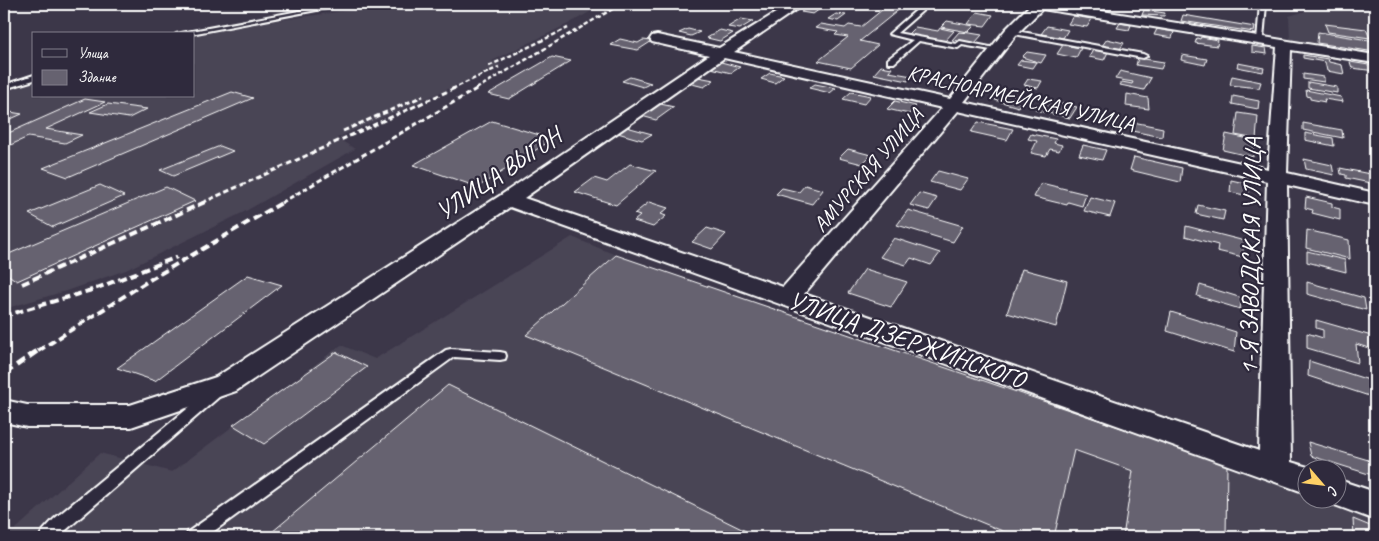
<svg xmlns="http://www.w3.org/2000/svg" width="1379" height="541" font-family="Caveat,sans-serif">
<rect width="100%" height="100%" fill="#3c3749"/>
<filter id="ink" filterUnits="userSpaceOnUse"><feTurbulence type="fractalNoise" baseFrequency=".02" numOctaves="2"/><feDisplacementMap in="SourceGraphic" scale="10" xChannelSelector="R" yChannelSelector="G"/><feConvolveMatrix kernelMatrix="1 2 1 2 8 2 1 2 1" color-interpolation-filters="sRGB"/></filter>
<g filter="url(#ink)">
<path fill="#494455" d="M395,4h209l-34,19 -78,38 10,4 -165,73 18,11 -111,63 -118,58 -60,21 -62,18v-217l30,-11v15h160v-61l78,-14z
M1330,4h45v50l-85,-14 -1,-24z
M572,237l44,18 611,209 79,31v3l9,1 60,23v15h-1368l93,-84 72,19 169,-127 34,14z"/>
<path fill="#666270" stroke="#fff" d="M759,4h4l14,2 -6,4 -17,-3z
M813,4h14l-14,10 -12,-2z
M1197,4h26l-2,5z
M888,5l13,3 -41,33 18,4 -27,23 -33,-7 30,-24 -13,-2 3,-3 -23,-4 6,-4 24,4 4,-3 12,2z
M1144,10l21,3 -1,3 -22,-1z
M977,12l16,3 -8,11 -17,-2z
M836,14l10,1 -8,6 -10,-2z
M1183,15l72,12 -1,5 -73,-11z
M1073,16l19,3 -5,8 -19,-3z
M741,19l12,2 -13,8 -12,-2z
M947,21l27,5 -6,6 -27,-5z
M1120,23l11,2 -2,5 -12,-2z
M1325,24l41,5 4,9 -42,-6z
M1047,26l21,4 -5,8 -22,-4z
M915,27l23,4 2,-3 14,3 -9,10 -38,-6z
M688,29l12,3 -9,4 -12,-3z
M1157,29l17,3 -2,6 -18,-3z
M720,30l13,3 -13,8 -13,-3z
M959,32l11,1 12,2 -8,9 -22,-4z
M1318,32l57,9v11l-58,-9z
M1201,37l17,3 -1,6 -22,-3 2,-5 3,1z
M620,39l18,4 5,-3 9,1 -14,9 -28,-5z
M1107,39l17,4 -4,6 -18,-3z
M1063,45l18,3 -5,10 -19,-4z
M1252,46l14,2 1,6 -15,-2z
M1093,50l15,2 -4,8 -15,-3z
M1027,52l19,3 -5,8 -19,-6z
M1182,55l25,4 -2,6 -24,-5z
M1303,55l25,4 1,3 13,3 2,9 -17,-3 -2,-9 -22,-4z
M552,57l19,4 -62,38 -21,-5z
M1138,58l26,4 -3,7 -25,-4z
M1021,60l15,2 -4,6 -15,-3z
M721,62l19,5 -9,6 -20,-5z
M1350,62l25,4v5l-23,-3z
M1238,63l26,5 -1,4 -26,-5z
M881,66l11,2 -3,4 23,4 -4,5 -34,-7z
M1120,71l31,7 -7,12 -24,-5 2,-3 10,2 1,-2 -18,-3z
M770,73l14,3 -9,7 -14,-4z
M1303,74l21,3v5l-21,-3z
M1232,76l29,6 -2,6 -29,-3z
M630,77l21,6 -8,4 -21,-6z
M698,77l16,3 -10,7 -16,-4z
M1028,79l14,2 -4,7 -14,-3z
M1308,82l29,5v6l-29,-5z
M815,84l21,4 -6,5 -21,-5z
M1306,90l35,7 2,5 -19,-3 1,3 -15,-3v-2l-3,-1z
M232,92l21,6 -185,79 -25,-9z
M851,92l20,4 -7,8 -21,-5z
M1000,93l24,4 -6,10 -23,-7z
M1127,94l21,4 1,11 -23,-3z
M1233,96l26,5 -1,8 -26,-5z
M85,99l20,3 -59,27 36,6 -17,8 -37,-6 -24,11v-13z
M1043,100l34,7 -7,11 -35,-8z
M895,101l21,5 -7,8 -22,-5z
M656,103l18,4 -18,13 -18,-5z
M108,104l39,5 -18,9 -39,-6z
M4,111l18,3 -18,8z
M1238,113l20,3 -2,23 -21,-4z
M492,121l61,18 -75,48 -65,-22z
M978,122l35,7 -6,11 -36,-8z
M1133,122l30,6 -1,9 -30,-6z
M1303,123l39,7 1,8 -40,-8z
M623,126l29,8 -10,6 -28,-8z
M1305,133l28,5 1,8 -29,-6z
M1031,134l25,5 -2,4 8,2 -3,6 -9,-2 -4,7 -15,-3 6,-12 -9,-2z
M1226,134l28,6 -1,17 -30,-7z
M1083,145l23,5 -4,10 -23,-5z
M220,146l13,5 -60,25 -13,-6z
M848,149l23,6 -9,9 -23,-6z
M1134,157l48,11 -2,14 -50,-12z
M1304,159l28,6 2,10 -28,-6z
M630,164l26,7 -40,34 -41,-13 19,-14 13,4z
M1340,168l35,7v9l-29,-6v-3l-5,-1z
M938,171l30,8 -8,11 -30,-8z
M1231,180l18,4v12l-19,-4z
M1041,183l45,11 -4,12 -14,-4 -1,3 -33,-8z
M100,185l24,11 -71,31 -24,-13z
M805,185l18,5 -11,14 -36,-10 6,-6 17,4z
M166,187l29,14 -178,80 -13,-9v-16z
M919,193l18,5 -8,12 -19,-5z
M1090,197l25,6 -5,14 -26,-6z
M1306,197l26,6v4l8,2v11l-28,-7 1,-3 -8,-2z
M649,202l19,6 -7,6 5,2 -13,11 -19,-6 6,-5 -6,-2z
M1198,205l27,6 -2,9 -27,-6z
M908,210l55,16 -10,16 -56,-17z
M1186,226l59,15 -2,16 -26,-6 1,-6 -33,-9z
M707,228l19,6 -14,15 -20,-7z
M1307,230l42,10 1,19 -44,-11z
M894,238l46,15 -9,12 -20,-7 -5,7 -26,-8z
M1307,251l38,9 1,12 -39,-10z
M616,255l611,209 -1,73h-103l10,-66 -59,-21 -20,87h-37l-491,-202z
M865,269l42,13 -16,25 -43,-14z
M1022,269l45,12 -11,46 -49,-14z
M248,275l34,10 -127,96 -38,-13z
M1307,282l57,16 2,12 -59,-16z
M1200,285l42,13 -2,11 -43,-13z
M1171,312l65,20 -2,20 -67,-21z
M1316,320l59,17v13l-19,-6 2,19 -51,-15v-15l16,5v-8l-7,-2z
M336,352l31,15 -103,77 -31,-19z
M1309,361l60,19v16l-61,-20z
M448,385l310,152h-492z
M1308,442l67,20v14l-64,-20z
M1353,519l22,9v9h-21z"/>
<g fill="none" stroke-linecap="round" stroke-linejoin="round">
<g stroke="#fff" stroke-width="4">
<path id="lane" d="M336,4h12l-157,30h-15z
M915,4l14,1 -32,28 59,11 4,-3 40,8 -3,2 -35,-6 -4,3 -39,-7 -25,22h-6v-4l25,-19 -24,-6 32,-28z
M1260,4h6l-3,36 -3,2 -3,-2z
M1011,30l132,24 4,2 -4,2 -134,-25 -1,-1z
M34,75v5l-30,9v-4z
M451,349l49,3 5,1 1,3 -1,3 -5,1 -46,-3 -248,180h-20l2,-5 258,-182z
M215,388l5,2 2,3 -2,3 -162,141h-18l2,-5 12,-13 156,-129z"/>
</g>
<g stroke="#fff" stroke-width="4">
<path id="street" d="M790,4h14l-70,48 216,47 56,-70 25,-25h28l316,51v8l-84,-13 -4,123 88,20v12l-88,-20 4,277 20,6h-5v25l-796,-286 -274,184 -105,36h-104l-23,-5v-22l23,5h103l86,-28 285,-182 208,-140 -57,-13 -2,-3 2,-3 5,-1 62,13zM1042,9l235,38 -9,122 -304,-67 52,-67zM724,58l218,50 -159,179 -259,-89zM958,111l309,70 -8,270 -455,-157z
M1336,479l39,13v28l-51,-19 -1,-3h13z"/>
</g>
<use href="#lane" fill="#2f2a3d" fill-rule="evenodd"/>
<use href="#street" fill="#2f2a3d" fill-rule="evenodd"/>
<path stroke="#fff" stroke-width="2.5" stroke-dasharray="4.5 2.5" stroke-linecap="butt" d="M489,66l79,-38
M452,89l47,-22
M476,89l145,-85"/>
<path stroke="#fff" stroke-width="3" stroke-dasharray="5.5 3" stroke-linecap="butt" d="M343,131l80,-35
M202,203l253,-115
M281,203l197,-115"/>
<path stroke="#fff" stroke-width="4" stroke-dasharray="8 4" stroke-linecap="butt" d="M22,284l183,-82
M4,316l88,-26 85,-33
M38,351l113,-72 132,-77"/>
<path stroke="#fff" stroke-width="5" stroke-dasharray="10 5" stroke-linecap="butt" d="M4,374l36,-25"/>
</g>
</g>
<g text-anchor="middle" stroke-width="4.5" stroke-linejoin="round" paint-order="stroke">
<g font-size="21" fill="#fff" stroke="#2f2a3d">
<text transform="translate(1021 98) rotate(13)" y="7">КРАСНОАРМЕЙСКАЯ УЛИЦА</text>
<text transform="translate(868 170) rotate(-49)" y="7">АМУРСКАЯ УЛИЦА</text>
</g>
<g font-size="25" fill="#fff" stroke="#2f2a3d">
<text transform="translate(498 173) rotate(-34)" y="9">УЛИЦА ВЫГОН</text>
<text transform="translate(1250 256) rotate(-89)" y="9">1-Я ЗАВОДСКАЯ УЛИЦА</text>
<text transform="translate(907 339) rotate(19)" y="9">УЛИЦА ДЗЕРЖИНСКОГО</text>
</g>
</g>
<rect width="1379" height="541" fill="none" stroke="#2f2a3d" stroke-width="20"/>
<rect x="10" y="10" width="1359" height="521" fill="none" stroke="#fff" stroke-width="2" filter="url(#ink)"/>
<rect x="32" y="32" width="162" height="65" fill="#2f2a3d" stroke="#827f8b"/>
<rect x="42" y="49" width="25" height="8" fill="#2f2a3d" stroke="#827f8b"/>
<text x="78" y="58" font-size="15" fill="#ffffff">Улица</text>
<rect x="42" y="70" width="25" height="15" fill="#666270" stroke="#827f8b"/>
<text x="78" y="82" font-size="15" fill="#ffffff">Здание</text>
<g transform="translate(1322 484) rotate(118)"><circle r="24" fill="#2f2a3d" stroke="#827f8b"/>
<path d="M0-4L9 19L0 12L-9 19Z" fill="#ffd166"/>
<text y="-8" font-size="14" font-weight="bold" text-anchor="middle" fill="#ffffff">С</text>
</g>
</svg>
